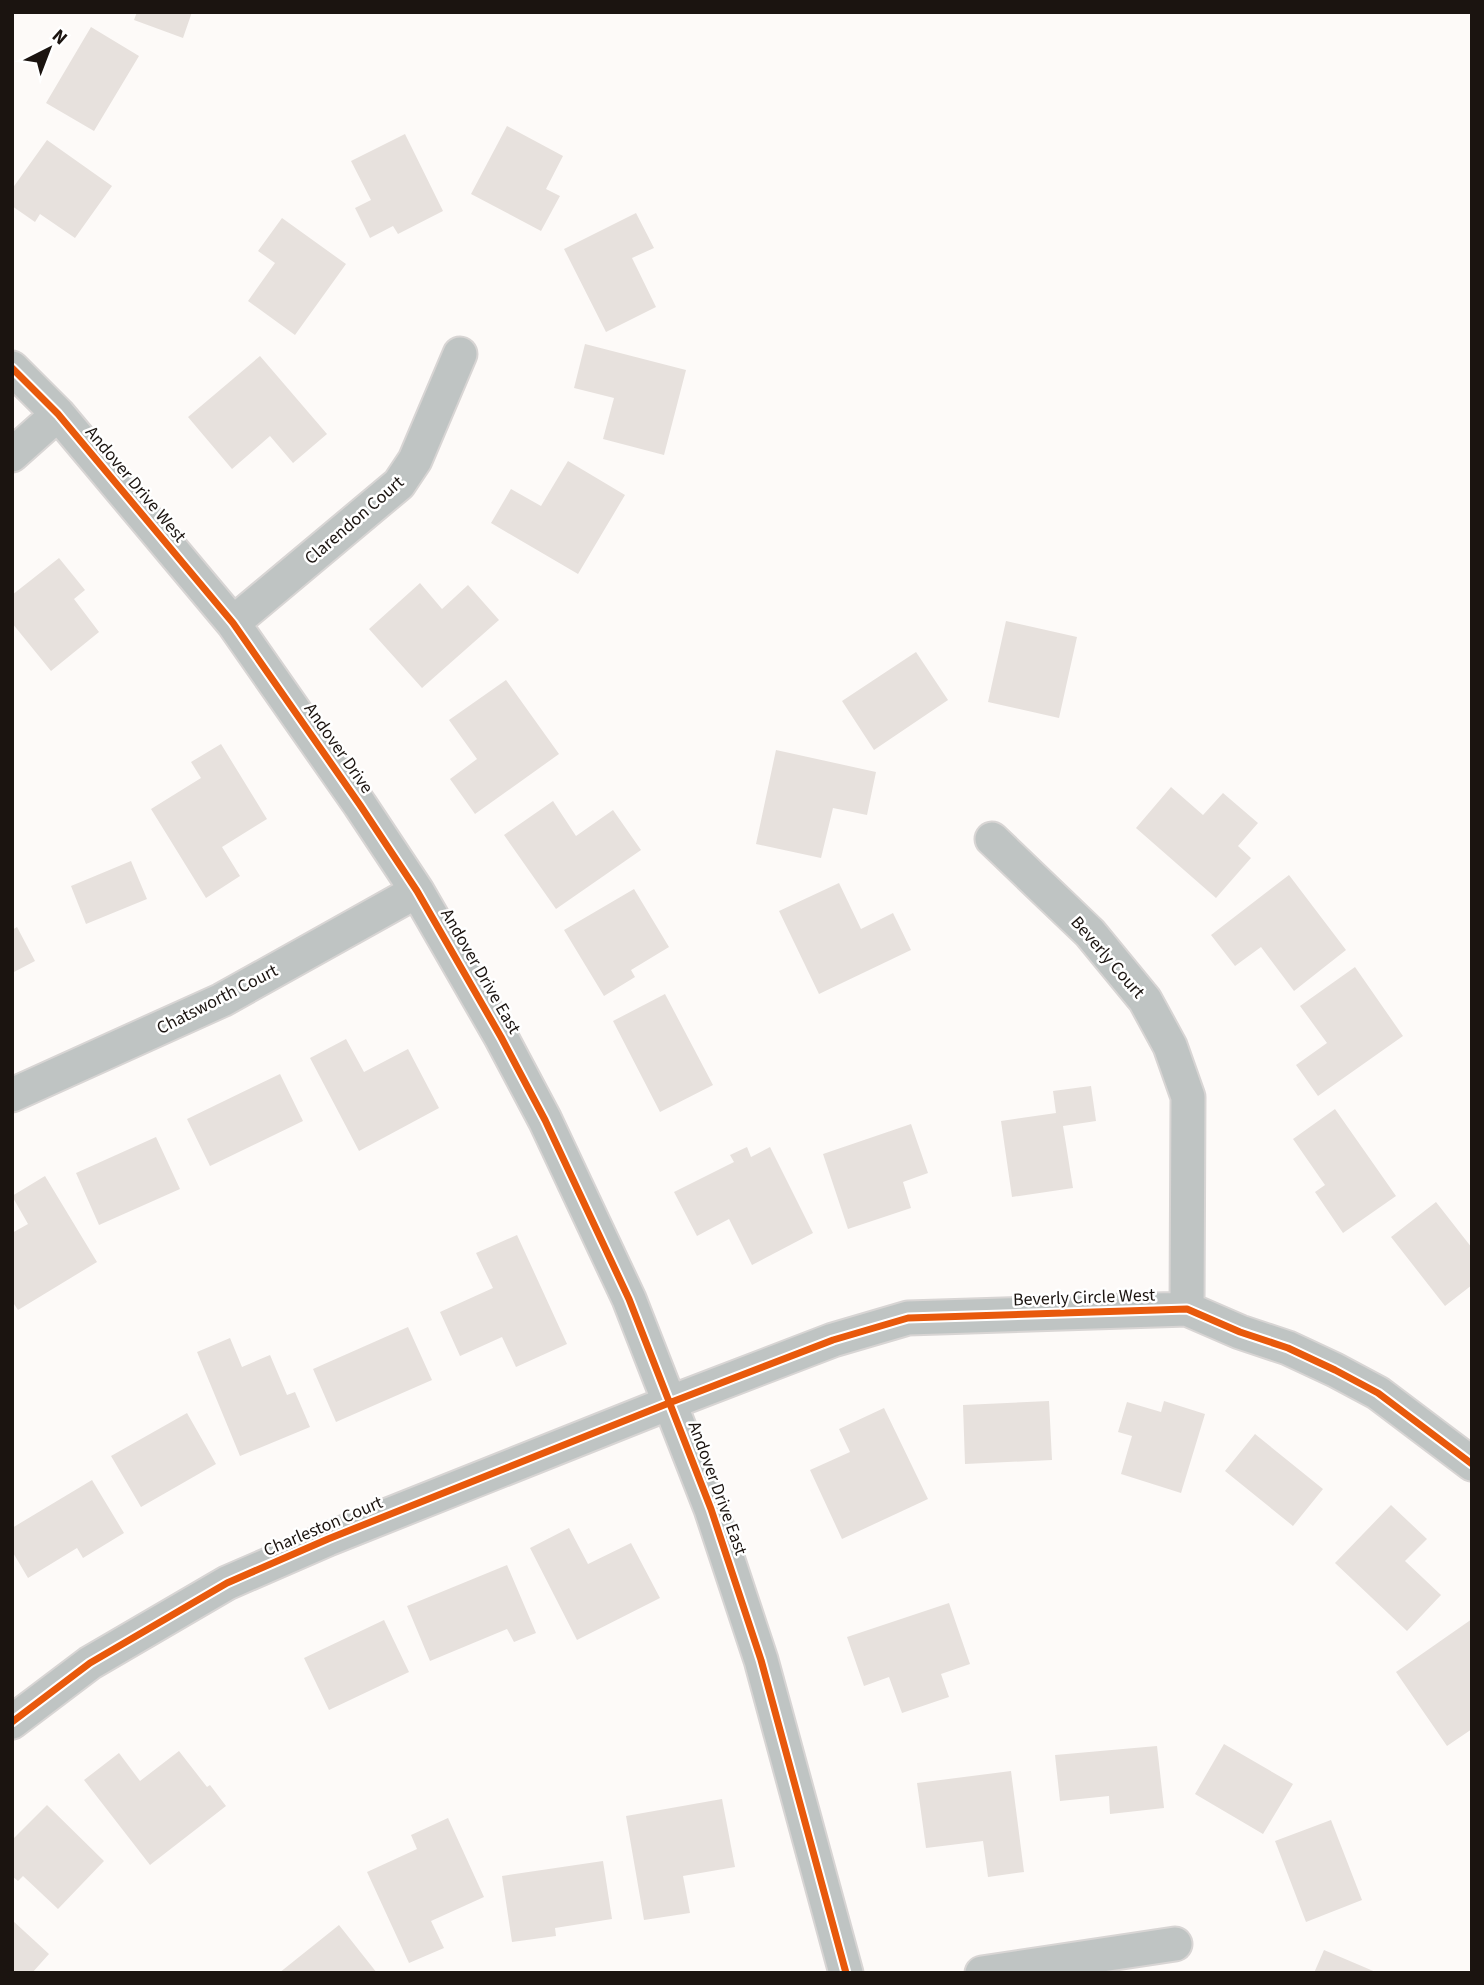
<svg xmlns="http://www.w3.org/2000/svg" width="1484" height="1985" font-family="'Source Sans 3',sans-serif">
<rect width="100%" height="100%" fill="#fdfaf8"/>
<path fill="#e7e1dd" d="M137,12h55l-9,26 -49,-18z
M91,27l48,29 -45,75 -48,-28z
M507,126l56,30 -17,33 14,7 -19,35 -70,-37z
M405,134l38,77 -45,23 -5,-8 -23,12 -15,-30 16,-8 -20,-39z
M47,140l65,46 -37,52 -35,-24 -5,8 -23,-16v-17z
M636,213l18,35 -22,10 24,49 -50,25 -42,-83z
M282,218l64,46 -51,71 -47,-34 27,-38 -17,-12z
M585,344l101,26 -22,85 -61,-16 11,-41 -40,-10z
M260,356l67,78 -34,29 -23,-27 -38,33 -44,-52z
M568,461l57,34 -47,79 -87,-51 20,-34 30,17z
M59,558l26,32 -11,9 25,33 -48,39 -39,-48v-28z
M420,583l22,26 26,-24 31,35 -77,68 -53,-59z
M1006,621l71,16 -18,81 -71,-16z
M916,652l32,48 -74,50 -32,-49z
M506,680l53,74 -84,60 -25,-35 27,-20 -28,-39z
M221,744l46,75 -45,28 18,29 -34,22 -55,-89 50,-31 -10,-16z
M776,750l100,22 -9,43 -34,-7 -12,50 -65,-14z
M1171,787l32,28 20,-22 35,30 -20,23 13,12 -35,40 -80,-70z
M553,801l23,35 37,-26 28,40 -85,59 -52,-74z
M131,861l16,38 -61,25 -15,-38z
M1289,875l57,75 -52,41 -33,-44 -26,19 -24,-31z
M839,883l22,46 32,-16 18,37 -92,44 -40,-83z
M634,889l35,58 -38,23 4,7 -31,19 -40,-66z
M17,927l18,34 -23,12v-43z
M1355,967l48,69 -85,60 -22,-31 31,-22 -27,-37z
M665,994l48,91 -53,27 -47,-91z
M346,1039l18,33 44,-23 31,59 -80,43 -49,-93z
M280,1074l23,47 -93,45 -23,-47z
M1091,1086l5,35 -33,5 10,62 -61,9 -11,-76 55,-8 -3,-22z
M1335,1109l61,87 -53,37 -28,-41 10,-7 -32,-46z
M911,1124l17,49 -25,9 8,26 -63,21 -25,-75z
M156,1137l24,52 -81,36 -23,-52z
M747,1147l4,10 19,-10 43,86 -61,32 -23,-46 -32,17 -23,-44 60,-30 -4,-7z
M45,1176l52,86 -79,48 -6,-9v-68l16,-9 -16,-28z
M1436,1202l36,46v37l-27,21 -54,-69z
M517,1235l50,109 -51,23 -14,-30 -42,19 -20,-44 53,-24 -17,-35z
M408,1327l24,53 -96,42 -23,-53z
M230,1338l12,29 28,-12 17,40 8,-3 15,35 -70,29 -43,-104z
M1049,1401l3,59 -87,4 -2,-59z
M1164,1401l41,13 -24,79 -60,-19 11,-38 -14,-4 9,-30 34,10z
M884,1408l44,91 -86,40 -32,-69 40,-18 -11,-23z
M187,1413l29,51 -75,43 -30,-51z
M1255,1434l68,55 -30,37 -68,-55z
M92,1480l32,53 -41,25 -6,-10 -49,30 -16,-27v-23z
M1391,1505l36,34 -22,22 36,34 -34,36 -72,-68z
M569,1528l19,36 43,-21 29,55 -83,42 -47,-92z
M507,1565l29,68 -22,9 -7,-13 -77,32 -23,-55z
M949,1603l21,61 -29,10 8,23 -47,16 -13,-36 -25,9 -17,-49z
M1472,1619v110l-25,17 -51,-74z
M384,1620l25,52 -80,38 -25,-52z
M1224,1744l69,40 -30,50 -68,-40z
M1157,1746l7,62 -54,6 -1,-18 -49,5 -5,-46z
M179,1751l28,36 3,-2 16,21 -76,59 -66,-85 35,-27 21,28z
M1011,1771l13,101 -36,5 -5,-36 -57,7 -9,-65z
M722,1799l13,68 -52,9 7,37 -46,7 -18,-104z
M47,1805l57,56 -46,48 -35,-33 -5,5 -6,-5v-36z
M448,1818l36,79 -53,24 13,27 -35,15 -42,-91 50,-23 -6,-14z
M1331,1820l31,80 -56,22 -31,-81z
M603,1861l9,58 -57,9 1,8 -44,6 -10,-66z
M12,1920l37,34 -17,19h-20z
M339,1925l38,48h-98z
M1324,1950l54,23h-64z"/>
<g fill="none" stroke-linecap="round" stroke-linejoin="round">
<g stroke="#d8d5d4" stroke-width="37">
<path id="street" d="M12,368l46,46 175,209 127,182 57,86 84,146 44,83 84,179 82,210 50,151 85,313
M12,455l46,-41
M233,623l166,-139 16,-24 45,-106
M992,839l98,94 55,67 25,46 18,51 -1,212
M12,1095l210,-95 195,-109
M12,1722l78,-59 137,-80 101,-44 341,-136 164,-63 75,-22 279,-9 53,23 48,16 47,22 43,23 94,71
M982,1973l193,-29"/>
</g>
<use href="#street" stroke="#bfc4c3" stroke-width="33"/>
<g stroke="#fff" stroke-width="11">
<path id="cycleway" d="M12,368l46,46 175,209 127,182 57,86 84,146 44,83 84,179 82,210 50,151 85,313
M12,1722l78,-59 137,-80 101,-44 341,-136 164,-63 75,-22 279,-9 53,23 48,16 47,22 43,23 94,71"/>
</g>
<use href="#cycleway" stroke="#e8590c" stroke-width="7"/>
</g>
<g text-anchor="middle" stroke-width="5" stroke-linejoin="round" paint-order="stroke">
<g font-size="18" fill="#1b1410" stroke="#fff">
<text transform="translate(136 484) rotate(50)" y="6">Andover Drive West</text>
<text transform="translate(354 520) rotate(-41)" y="6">Clarendon Court</text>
<text transform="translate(339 748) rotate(55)" y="6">Andover Drive</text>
<text transform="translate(1108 957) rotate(49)" y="6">Beverly Court</text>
<text transform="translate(481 971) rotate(60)" y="6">Andover Drive East</text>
<text transform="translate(217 999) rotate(-27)" y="6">Chatsworth Court</text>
<text transform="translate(1084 1297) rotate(-2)" y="6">Beverly Circle West</text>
<text transform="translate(718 1488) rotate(70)" y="6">Andover Drive East</text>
<text transform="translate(323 1526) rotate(-23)" y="6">Charleston Court</text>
</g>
</g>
<rect width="1484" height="1985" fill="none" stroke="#1b1410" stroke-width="28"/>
<g transform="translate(49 49) rotate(42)" stroke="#ffffff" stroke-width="5" paint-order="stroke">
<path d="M0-5L12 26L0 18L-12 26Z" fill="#1b1410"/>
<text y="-10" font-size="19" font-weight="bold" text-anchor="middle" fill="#1b1410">N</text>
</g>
</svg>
